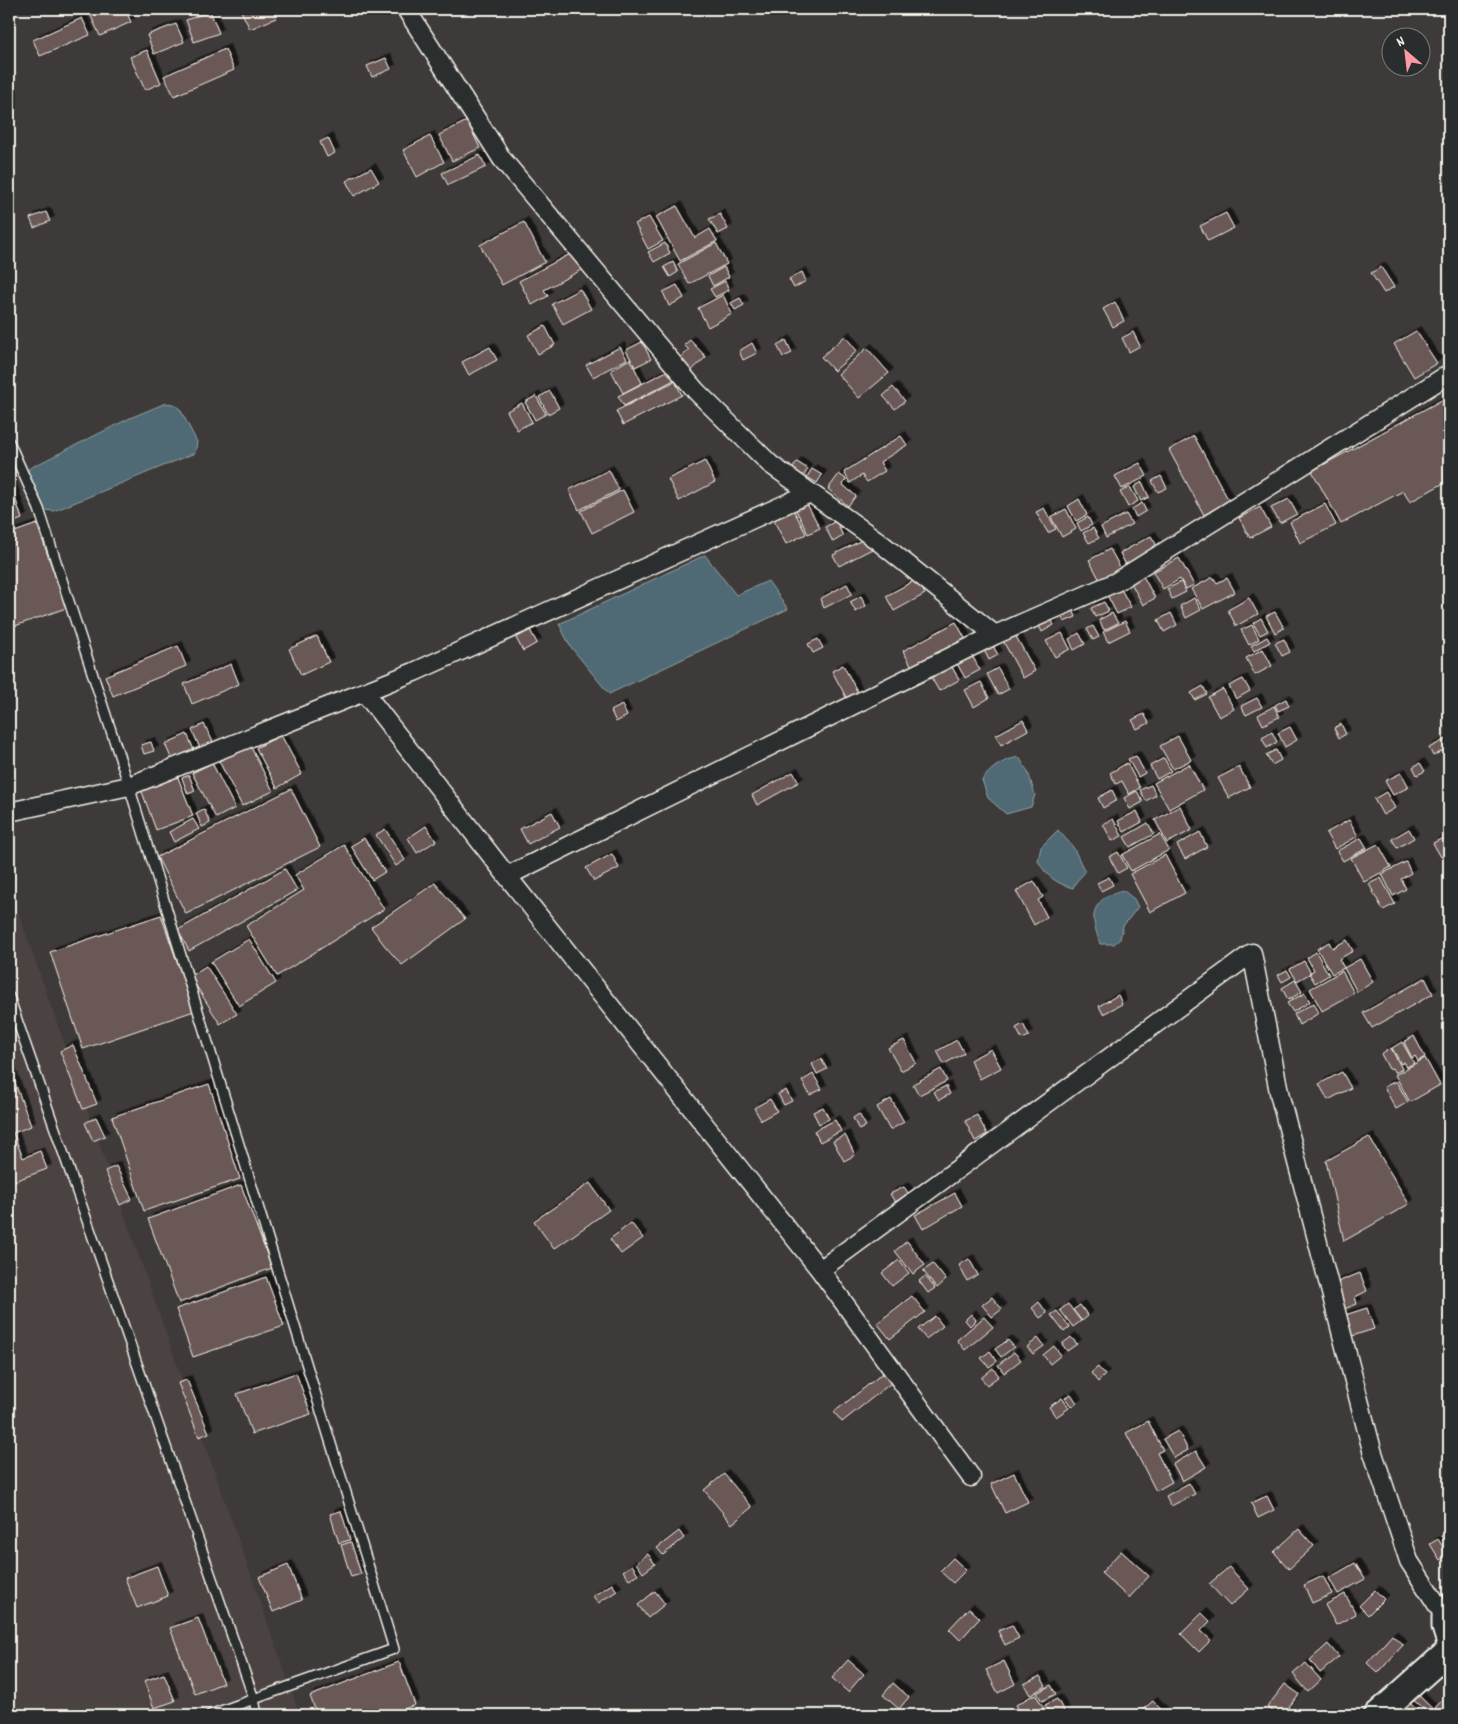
<svg xmlns="http://www.w3.org/2000/svg" width="1458" height="1724" font-family="Dekko,sans-serif">
<defs>
<filter id="shadow"><feDropShadow dx="4.5" dy="-4.5" stdDeviation="0" flood-color="#0009"/></filter>
</defs>
<rect width="100%" height="100%" fill="#3e3a3a"/>
<filter id="ink" filterUnits="userSpaceOnUse"><feTurbulence type="fractalNoise" baseFrequency=".02" numOctaves="2"/><feDisplacementMap in="SourceGraphic" scale="10" xChannelSelector="R" yChannelSelector="G"/><feConvolveMatrix kernelMatrix="1 2 1 2 8 2 1 2 1" color-interpolation-filters="sRGB"/></filter>
<g filter="url(#ink)">
<path fill="#4c4343" d="M9,886l291,829h-291z"/>
<path fill="#4f6a74" stroke="#91a0a2" d="M166,403l7,1 7,5 17,33 -2,11 -141,58 -10,-1 -17,-40 3,-2 100,-50z
M705,555l31,40 32,-14 20,28 -179,85 -39,-48 -11,-22z
M1019,757l9,15 7,23 -4,12 -25,7 -18,-16 -6,-18c10,-13 21,-20 37,-23z
M1058,830l15,17 12,25 -9,10 -3,6c-16,-4 -27,-12 -35,-27l3,-14z
M1124,891l10,8 4,8 -15,19 -3,13 -6,5h-14c-2,-7 -5,-15 -6,-23 -2,-18 14,-28 30,-30z"/>
<path fill="#6b5957" stroke="#f4f1e8" filter="url(#shadow)" d="M108,9h17l6,13 -31,14 -9,-20z
M240,9h33l3,9 -26,11z
M210,11l9,22 -25,9 -8,-22z
M82,18l8,17 -50,21 -7,-16z
M176,24l8,18 -30,12 -7,-19z
M225,49l9,21 -60,26 -10,-20z
M147,50l14,33 -16,7 -15,-33z
M386,58l5,11 -19,8 -5,-11z
M467,121l13,27 -28,13 -13,-26z
M430,136l14,26 -27,15 -14,-27z
M328,138l7,15 -8,4 -7,-15z
M480,155l6,12 -38,18 -6,-12z
M371,168l8,14 -25,14 -8,-15z
M677,206l18,32 15,-9 7,12 -37,20 -24,-44z
M46,212l4,9 -16,7 -4,-10z
M1226,213l8,15 -26,13 -8,-15z
M720,214l8,15 -10,5 -9,-15z
M649,217l14,24 -15,8 -13,-25z
M524,222l21,40 -43,23 -22,-40z
M665,243l5,10 -16,9 -6,-10z
M716,243l11,21 -38,20 -11,-20z
M574,252l9,17 -39,21 4,6 -16,9 -13,-24z
M673,262l5,10 -8,5 -6,-10z
M724,267l5,10 -16,9 -5,-10z
M1381,267l13,20 -10,6 -13,-20z
M802,272l4,9 -12,7 -5,-9z
M725,281l4,9 -14,7 -5,-8z
M677,285l7,13 -15,8 -6,-14z
M580,289l11,20 -28,15 -11,-20z
M723,295l9,19 -24,13 -10,-19z
M740,298l4,7 -9,5 -4,-7z
M1115,302l9,19 -11,6 -10,-18z
M545,326l10,19 -17,9 -10,-19z
M1416,331l21,32 -23,14 -20,-33z
M1133,332l7,14 -11,6 -7,-14z
M845,336l12,15 -23,20 -13,-14z
M690,340l16,17 -16,15 -12,-12 11,-10 -5,-5z
M786,340l6,13 -9,4 -6,-12z
M642,342l9,17 -16,8 -9,-17z
M752,343l5,10 -14,7 -4,-9z
M490,347l7,13 -28,15 -7,-13z
M620,347l7,12 -34,18 -7,-12z
M867,348l22,25 -30,25 -21,-24z
M630,359l12,24 -19,10 -12,-23z
M669,370l5,10 -50,26 -6,-10z
M675,381l7,14 -59,30 -7,-14z
M893,387l12,14 -10,8 -12,-13z
M550,391l9,17 -11,6 -9,-17z
M536,396l10,18 -11,6 -10,-18z
M1449,396v84l-39,22 -7,-11 -62,33 -29,-53z
M522,403l10,19 -15,8 -10,-19z
M901,436l6,9 -27,17 5,9 -18,11 -5,-7 -12,8 -6,-11z
M1194,436l35,65 -25,14 -35,-65z
M705,461l10,21 -36,19 -11,-22z
M797,462l11,7 -6,9 -11,-7z
M1140,463l7,13 -25,13 -7,-13z
M812,469l10,6 -5,8 -10,-6z
M609,470l10,20 -40,20 -10,-20z
M839,474l7,5 -3,6 13,11 -8,10 -20,-17z
M1161,476l6,12 -9,4 -6,-11z
M9,479l13,40 -13,5z
M1142,482l7,15 -8,4 -7,-14z
M1130,487l8,14 -10,6 -8,-15z
M623,490l11,22 -42,21 -11,-22z
M1079,499l8,16 -11,6 -8,-15z
M1289,499l8,15 -17,9 -9,-15z
M1142,503l4,8 -10,6 -4,-8z
M807,504l13,24 -12,6 -12,-24z
M1325,504l11,21 -36,18 -10,-21z
M792,507l14,27 -20,10 -14,-27z
M1260,507l11,20 -21,11 -11,-20z
M1044,508l12,21 -8,4 -12,-21z
M1066,509l10,20 -14,8 -11,-20z
M1126,514l6,10 -26,14 -5,-11z
M1088,517l4,8 -11,6 -4,-8z
M836,521l7,15 -10,6 -8,-15z
M37,524l29,84 -57,20v-94z
M1093,528l6,10 -10,5 -6,-10z
M1151,536l9,15 -32,18 -8,-16z
M866,538l6,11 -33,17 -6,-11z
M1110,549l13,24 -21,11 -13,-24z
M1179,558l15,27 -8,4 -6,-10 -17,10 -10,-17z
M1143,576l12,22 -12,7 -12,-22z
M1213,577l4,6 10,-5 8,14 -32,17 -12,-20z
M917,579l8,15 -31,17 -8,-15z
M1181,582l5,10 -14,7 -5,-10z
M847,584l5,10 -28,14 -4,-9z
M1118,584l13,23 -14,7 -12,-23z
M861,596l5,10 -10,6 -6,-10z
M1194,598l7,12 -15,8 -6,-12z
M1249,598l9,16 -22,12 -8,-16z
M1104,602l5,9 -14,6 -4,-9z
M1071,605l5,12 -12,5 -5,-11z
M1275,612l9,16 -9,5 -9,-17z
M1112,613l6,10 -14,7 -5,-10z
M1171,613l6,12 -13,7 -6,-12z
M1049,616l5,9 -12,7 -5,-10z
M1261,618l7,13 -8,4 -7,-12z
M1125,621l5,10 -22,11 -5,-10z
M956,622l11,20 -53,28 -11,-19z
M1252,625l7,14 -10,6 -8,-15z
M1093,626l6,11 -6,3 -6,-11z
M530,630l7,13 -14,8 -7,-13z
M1013,631l22,40 -12,7 -22,-41z
M1062,633l8,16 -15,8 -9,-16z
M1079,633l6,11 -11,6 -5,-11z
M317,636l12,26 -28,13 -12,-26z
M1267,637l3,5 -16,9 -3,-5z
M818,639l5,9 -10,5 -5,-9z
M1284,639l6,13 -8,4 -7,-13z
M991,642l7,13 -9,5 -7,-14z
M178,646l8,20 -73,30 -8,-20z
M1263,649l9,17 -17,9 -9,-17z
M970,652l10,18 -15,8 -10,-18z
M949,661l10,19 -20,11 -11,-19z
M231,664l8,20 -47,20 -8,-20z
M843,665l15,28 -11,6 -15,-28z
M998,668l11,21 -11,6 -11,-21z
M1243,679l7,12 -14,8 -7,-13z
M981,682l8,16 -15,9 -9,-17z
M1203,686l4,8 -12,6 -4,-7z
M1223,689l11,20 -15,8 -11,-20z
M1257,698l5,9 -16,8 -5,-9z
M1286,699l3,7 -11,5 -3,-6z
M622,705l5,11 -11,6 -5,-11z
M1274,706l5,11 -16,8 -5,-10z
M1144,714l5,9 -12,6 -5,-9z
M1023,720l5,10 -27,15 -5,-10z
M204,724l9,18 -13,6 -8,-18z
M1341,724l5,10 -7,4 -5,-10z
M1290,727l7,13 -12,7 -7,-14z
M1272,732l5,10 -10,6 -5,-10z
M187,734l7,16 -22,10 -7,-16z
M281,735l21,39 -25,14 -21,-40z
M1178,736l13,24 -18,9 -13,-23z
M1446,739l3,8 -16,9 -4,-8z
M151,742l3,9 -10,3 -3,-9z
M250,745l23,46 -31,15 -23,-45z
M1276,750l5,10 -9,5 -6,-10z
M1136,756l9,17 -7,4 -10,-18z
M1164,758l7,13 -14,8 -7,-13z
M212,763l23,45 -19,10 -24,-45z
M1127,763l13,25 -11,6 -7,-13 -6,3 -6,-11z
M1420,763l5,8 -8,4 -4,-8z
M1189,764l14,26 -34,19 -15,-26z
M1239,767l11,20 -21,11 -11,-20z
M793,772l6,10 -42,23 -5,-10z
M1401,773l8,14 -16,8 -8,-14z
M177,775l16,41 -37,14 -15,-41z
M189,775l6,16 -7,3 -6,-16z
M1151,785l5,10 -10,6 -6,-11z
M291,789l29,58 -134,67 -29,-57z
M1112,790l5,10 -14,8 -5,-10z
M1137,791l6,11 -13,7 -6,-11z
M1386,792l9,16 -12,7 -9,-16z
M1180,806l12,24 -25,13 -12,-23z
M204,809l6,14 -8,4 -6,-14z
M1137,811l5,11 -18,10 -6,-11z
M552,812l8,15 -32,17 -8,-15z
M193,819l6,10 -25,13 -5,-10z
M1113,819l9,17 -10,5 -9,-17z
M1349,820l9,16 -23,13 -9,-16z
M1148,823l6,11 -24,13 -6,-10z
M426,826l10,15 -19,12 -9,-15z
M385,829l20,31 -9,6 -20,-31z
M1409,829l5,9 -17,10 -5,-9z
M1200,832l7,15 -22,12 -8,-14z
M1160,834l9,16 -38,21 -9,-16z
M1449,835v18l-8,4 -8,-14z
M364,838l21,34 -13,8 -21,-34z
M1361,838l6,10 -24,13 -6,-10z
M1378,844l13,23 -27,15 -13,-24z
M344,845l40,64 -107,67 -31,-50 58,-36 -9,-15z
M1118,852l9,16 -9,5 -9,-16z
M612,854l7,14 -25,13 -8,-13z
M1165,855l20,38 -35,19 -20,-38z
M1406,862l5,11 -10,6 5,10 -13,7 -11,-22z
M285,869l12,21 -108,61 -11,-21z
M1109,877l4,8 -12,6 -4,-8z
M1381,878l14,26 -12,6 -14,-26z
M1034,881l9,16 -5,3 9,17 -13,8 -18,-34z
M435,883l30,36 -63,46 -17,-19 -14,-19z
M161,915l33,96 -111,38 -33,-97z
M249,939l27,44 -37,23 -28,-44z
M1347,940l6,11 -14,8 5,9 -12,6 -15,-25 12,-7 3,6z
M1316,952l13,23 -14,8 -6,-10 5,-3 -7,-12z
M1360,959l13,23 -16,10 -13,-24z
M1304,961l7,12 -14,8 -7,-12z
M206,966l31,48 -17,10 -30,-48z
M1287,970l4,7 -9,5 -4,-7z
M1342,971l12,22 -32,18 -12,-22z
M1425,978l8,16 -61,34 -9,-15z
M1295,980l7,12 -14,8 -6,-12z
M1305,993l5,9 -17,10 -6,-9z
M1118,995l4,9 -19,10 -4,-8z
M1314,1003l5,10 -20,12 -5,-11z
M1023,1024l6,12 -7,3 -6,-11z
M1414,1036l11,21 -7,4 -3,-5 -3,2 -8,-16z
M904,1040l12,23 -15,8 -13,-23z
M957,1040l7,13 -20,11 -7,-13z
M1402,1042l12,21 -7,4 -3,-5 -3,2 -9,-16z
M73,1045l24,59 -14,5 -23,-58z
M1391,1048l11,21 -7,4 -3,-5 -3,1 -8,-15z
M991,1049l10,19 -21,11 -10,-19z
M1425,1058l15,27 -30,17 -15,-27z
M821,1059l6,10 -10,5 -5,-10z
M9,1067l22,59 -18,7 10,25 17,-7 7,18 -38,14z
M941,1069l6,12 -28,14 -6,-11z
M1342,1072l9,16 -23,12 -9,-16z
M813,1074l9,15 -12,6 -8,-14z
M1396,1081l12,21 -12,7 -12,-22z
M209,1084l31,95 -96,32 -32,-94z
M946,1086l4,8 -11,6 -5,-8z
M786,1090l6,11 -8,4 -6,-11z
M770,1099l7,12 -16,9 -7,-12z
M891,1099l13,23 -14,8 -13,-23z
M823,1107l6,12 -10,5 -6,-12z
M859,1114l7,12 -7,4 -6,-12z
M977,1115l10,19 -12,7 -10,-20z
M96,1117l9,19 -12,5 -8,-18z
M835,1120l6,11 -21,11 -6,-11z
M845,1135l10,20 -11,6 -11,-20z
M1369,1137l40,67 -65,37 -18,-80z
M116,1166l16,33 -12,6 -15,-34z
M590,1183l19,27 -55,39 -20,-28z
M241,1185l31,83 -93,35 -31,-84z
M904,1187l5,7 -14,8 -5,-8z
M955,1193l7,13 -39,23 -8,-14z
M631,1223l12,15 -22,16 -11,-15z
M907,1241l18,24 -12,9 -18,-23z
M969,1259l9,16 -11,6 -8,-16z
M899,1260l10,13 -17,13 -10,-13z
M933,1264l13,16 -9,8 -14,-17z
M1360,1273l7,18 -12,6 2,7 -13,5 -11,-25z
M925,1276l10,12 -7,5 -9,-12z
M266,1277l18,49 -91,31 -17,-48z
M912,1296l13,16 -35,27 -13,-16z
M992,1297l10,12 -10,8 -10,-12z
M1039,1302l8,11 -7,5 -8,-10z
M1068,1304l13,17 -8,6 -13,-17z
M1080,1305l8,11 -6,5 -9,-11z
M1367,1308l7,21 -25,8 -7,-21z
M1057,1311l13,16 -6,5 -13,-17z
M971,1314l5,6 -6,6 -5,-6z
M935,1316l8,10 -17,13 -8,-10z
M984,1317l9,10 -28,23 -8,-10z
M1071,1337l6,7 -10,7 -5,-7z
M1038,1338l6,8 -11,8 -6,-7z
M1008,1340l6,7 -13,10 -6,-8z
M1054,1346l7,9 -11,9 -7,-9z
M990,1351l7,10 -8,6 -8,-9z
M1014,1352l7,8 -17,13 -6,-8z
M1098,1367l7,8 -7,7 -7,-9z
M993,1368l6,8 -12,9 -6,-7z
M296,1373l15,41 -59,20 -15,-40z
M883,1373l8,10 -49,39 -8,-10z
M187,1380l22,53 -10,4 -21,-54z
M1071,1394l6,9 -5,4 -7,-9z
M1062,1398l7,10 -13,9 -7,-10z
M1148,1421l15,29 -6,3 15,29 -16,9 -30,-58z
M1178,1431l10,19 -14,8 -11,-19z
M1196,1451l10,16 -24,14 -9,-17z
M1014,1473l14,29 -23,11 -14,-29z
M724,1474l28,33 -20,17 -28,-34z
M1189,1483l6,11 -24,12 -5,-10z
M1267,1496l7,14 -16,8 -7,-15z
M341,1511l9,29 -11,3 -9,-29z
M1299,1529l15,17 -25,23 -15,-17z
M679,1531l5,7 -21,17 -6,-7z
M1449,1531v18l-8,-13z
M1438,1539l10,16 -8,5 -10,-16z
M351,1542l10,32 -10,3 -10,-32z
M1121,1551l28,25 -20,22 -28,-25z
M648,1554l7,10 -12,9 -7,-10z
M953,1558l13,12 -13,13 -13,-12z
M1355,1563l10,16 -27,15 -9,-16z
M288,1565l14,35 -29,12 -14,-35z
M632,1565l6,9 -9,5 -6,-8z
M157,1566l11,30 -31,12 -12,-30z
M1229,1567l20,22 -19,17 -21,-22z
M1323,1576l9,18 -20,9 -8,-18z
M612,1584l5,7 -19,12 -5,-7z
M1375,1590l9,9 -16,16 -9,-9z
M655,1591l10,13 -17,14 -10,-13z
M1345,1594l11,20 -20,11 -11,-20z
M969,1608l11,10 -20,22 -11,-11z
M1202,1613l8,8 -9,10 10,9 -12,12 -18,-18z
M198,1618l25,65 -28,11 -25,-66z
M1012,1625l7,13 -14,7 -7,-14z
M1392,1635l11,10 -25,28 -11,-10z
M1328,1644l11,13 -19,16 -10,-13z
M848,1660l16,14 -16,18 -16,-14z
M1004,1661l11,23 -17,9 -12,-23z
M399,1662l16,43 -27,10h-71l-7,-19z
M1306,1663l15,17 -13,12 -15,-18z
M164,1674l11,27 -21,7 -10,-27z
M1040,1676l6,10 -16,9 -6,-11z
M893,1683l16,14 -10,12 -16,-14z
M1285,1684l14,10 -16,21h-5l-11,-8z
M1051,1685l5,9 -14,7 -5,-8z
M1413,1690l26,25h-9l-22,-20z
M1035,1694l9,14 -12,7h-10l-6,-10z
M1447,1695l2,2v18h-7l-7,-7z
M1057,1699l8,14 -4,2h-10l-6,-10z
M1406,1699l16,16h-32z
M1153,1701l13,14h-30z"/>
<g fill="none" stroke-linecap="round" stroke-linejoin="round">
<g stroke="#f4f1e8" stroke-width="12">
<path id="service" d="M9,442l30,67 90,277 265,863 -140,50 3,16
M9,997l245,702 -44,16"/>
</g>
<g stroke="#f4f1e8" stroke-width="21">
<path id="minor" d="M406,9l96,150 194,232 74,73 108,77 117,94
M364,692l143,184 313,394 432,-317 28,144 92,353 37,111 36,56
M9,812l120,-26 285,-114 396,-179
M507,876l488,-241 121,-53 333,-208
M820,1270l151,207"/>
</g>
<g stroke="#f4f1e8" stroke-width="29">
<path id="secondary" d="M1449,1613l-4,4v10l4,13
M1377,1715l72,-64"/>
</g>
<use href="#service" stroke="#2a2d2e" stroke-width="9"/>
<use href="#minor" stroke="#2a2d2e" stroke-width="18"/>
<use href="#secondary" stroke="#2a2d2e" stroke-width="25"/>
</g>
</g>
<rect width="1458" height="1724" fill="none" stroke="#2a2d2e" stroke-width="30"/>
<rect x="15" y="15" width="1428" height="1694" fill="none" stroke="#f4f1e8" stroke-width="2" filter="url(#ink)"/>
<g transform="translate(1406 52) rotate(332)"><circle r="24" fill="#2a2d2e" stroke="#7b7b78"/>
<path d="M0-4L9 19L0 12L-9 19Z" fill="#ff9aa2"/>
<text y="-8" font-size="14" font-weight="bold" text-anchor="middle" fill="#f4f1e8">N</text>
</g>
</svg>
